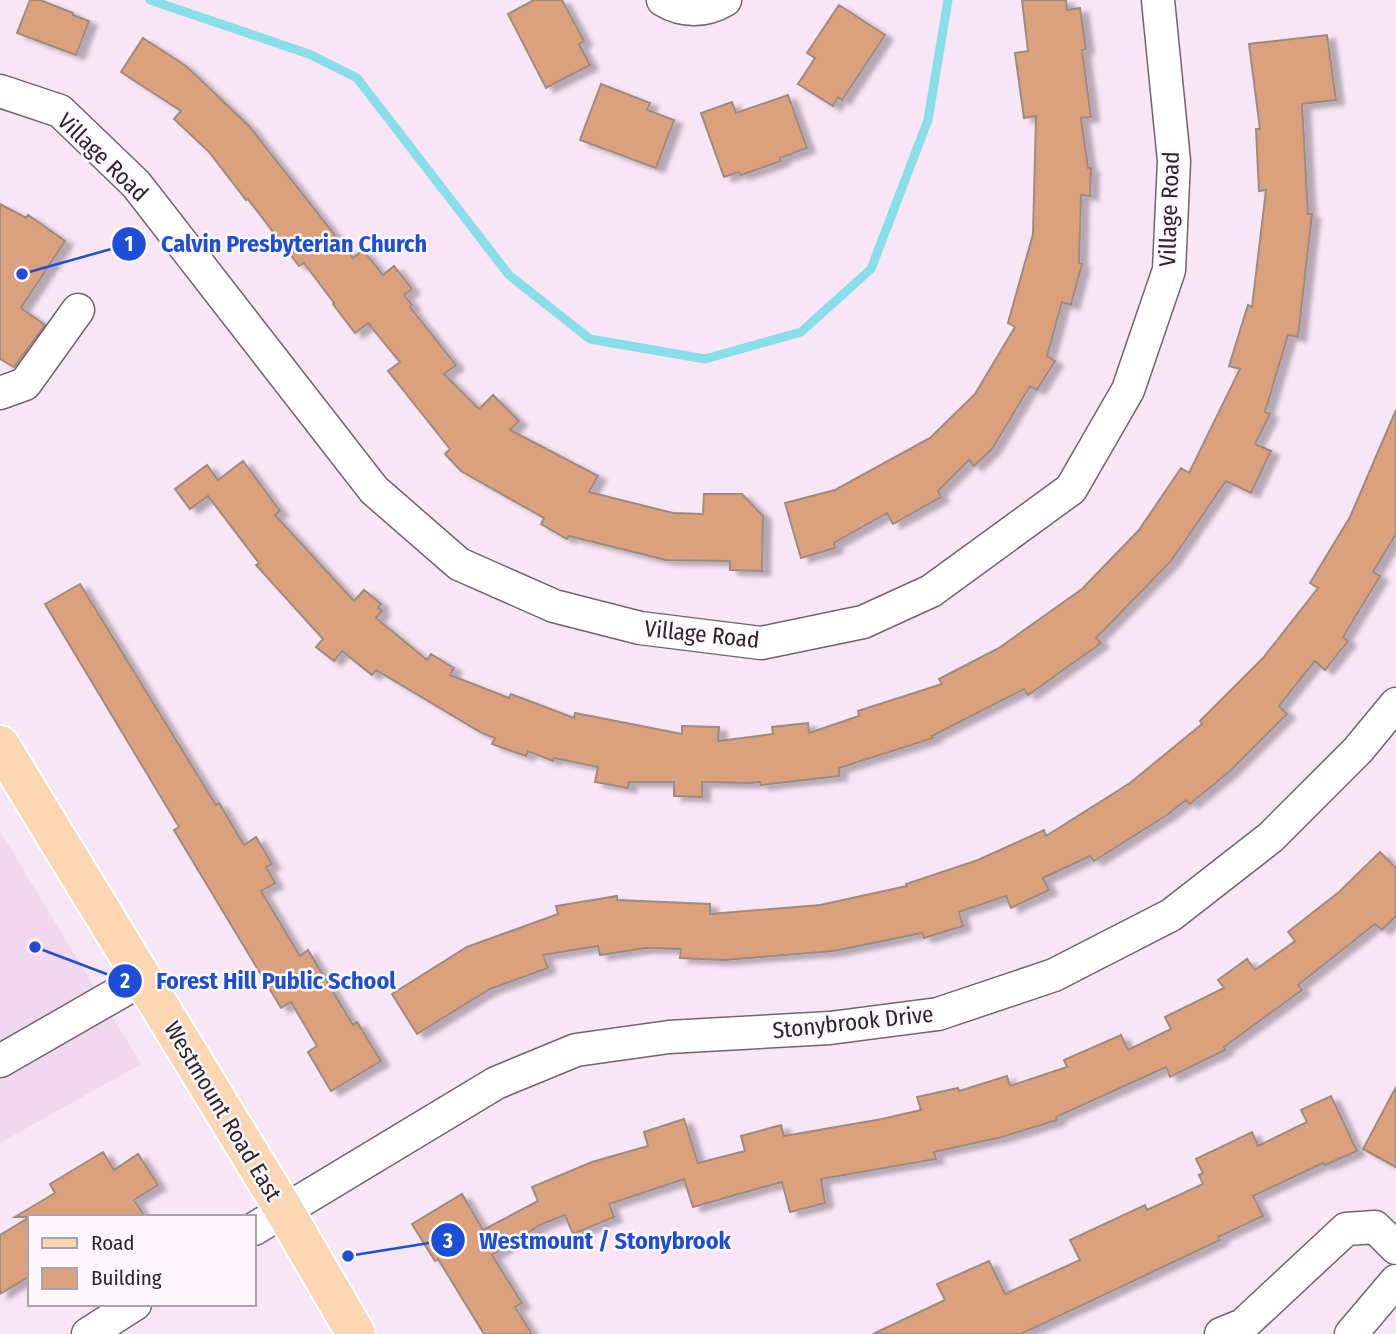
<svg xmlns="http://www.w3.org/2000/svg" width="1396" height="1334" font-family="'Fira Sans Condensed',sans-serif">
<defs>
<filter id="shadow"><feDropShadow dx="8" dy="4.5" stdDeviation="2" flood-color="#0004"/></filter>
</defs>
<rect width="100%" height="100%" fill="#f8e5f6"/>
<path fill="#f1d8ee" d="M0,831l141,233 -141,79z"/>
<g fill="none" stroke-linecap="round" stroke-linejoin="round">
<path stroke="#88dfe9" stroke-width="9" d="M150,0l159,54 48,24 152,197 81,64 115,20 96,-27 70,-63 57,-149 20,-120"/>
</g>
<path fill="#daa17c" stroke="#9f8b7f" stroke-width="2" filter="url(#shadow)" d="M30,0h10l33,13v2l16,6 -13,34 -59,-22z
M534,0h28l22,41 -5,3 11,21 -44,23 -38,-74z
M1022,0h44l1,10 13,-2 6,41 -4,1 9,67 -10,1 7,50h3l-1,28 -9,-1 -2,68 3,1 -11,41 -9,-3 -15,54 8,5 -18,29 -7,-4 -38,63 -18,17 -5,-6 -31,31 3,6 -48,27 -6,-11 -53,30 1,5 -34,10 -16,-55 50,-13 95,-52 45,-44 40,-67 -7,-4 25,-89 3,-118 -12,2 -9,-65 13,-2z
M839,5l46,30 -43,65 -4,-3 -5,9 -35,-22 17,-26 -8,-5z
M1327,35l9,65 -34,4 6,110h4l-14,123 -10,-2 -23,77 5,2 -15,30 16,7 -20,42 -25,-12 -55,80 -75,77 5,5 -73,52 -4,-6 -92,47 1,2 -94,30v8l-78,9 -1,-3 -11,1 -47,-1v15l-28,-1v-14h-45l-1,6 -33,-6 3,-15 -44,-9 -1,3 -25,-10 -2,5 -34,-12 3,-6 -13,-5 -106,-63 -4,5 -30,-24 -8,10 -18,-14 7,-8 -67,-74 3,-2 -51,-67 -18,13 -15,-20 32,-24 11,15 25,-19 37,50 -5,4 79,86 10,-11 17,14 -3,4 4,3 -6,7 51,42 4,-6 23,14 -4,7 59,23 2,-4 63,24 1,-5 107,21v-8l37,1 -1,14 55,-7 -1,-7 36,-4 1,10 50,-17 -1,-5 84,-27 -3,-5 60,-31 83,-59 57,-59 42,-62 8,5 51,-104 -11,-3 19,-61 4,2 14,-117 -7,1 -3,-62h4l-11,-85z
M143,38l43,28 63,60 104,132 10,-8 20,25 11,-9 18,23 -8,6 8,10 -2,2 46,58 -12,9 35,35 14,-14 26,26 -9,9 88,46 -9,16 84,21 30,1 1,-20h38l21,22 -1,55 -32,-1v-9l-64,-1 -97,-24 -2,3 -26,-15 3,-6 -83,-47 -16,-17 5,-5 -62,-78 12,-9 -32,-39 -13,10 -22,-29 1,-1 -30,-40 -5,3 -51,-67 -2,1 -37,-48 -35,-33 7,-8 -60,-39z
M601,84l49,19 -3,7 27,10 -18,48 -76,-28z
M788,95l19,53 -27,10 1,3 -40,14 -2,-3 -15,5 -23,-64 31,-11 4,11z
M0,204l26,14 2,-3 37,26 -44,67 24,17 -31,42 -14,-8z
M1396,410v124l-23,38 7,4 -37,61 5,4 -23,29 -10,-9 -36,45 8,8 -57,57 -40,33 -4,-4 -19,15 -73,46 -4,-5 -47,22 6,12 -38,18 -5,-12 -47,16 4,14 -39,12 -2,-5 -88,18 -110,9 -44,-2 1,-9 -35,-1 -46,7 -2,-9 -55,9 5,13 -58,21 -73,45 -25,-40 75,-47 91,-33 -2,-8 61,-10v4l93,4v10l110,-9 87,-19 -1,-2 72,-24 66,-30 2,6 84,-53 72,-59 -2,-3 63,-63 55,-70 -8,-5 40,-66z
M80,584l136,221 3,-2 25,42 12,-8 16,27 -6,3 9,16 -14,8 39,65 8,-6 45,75 4,-3 24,39 -50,30 -23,-39 9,-6 -26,-44 -10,6 -107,-178 5,-3 -134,-223z
M1380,852l16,16v48l-14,14 -7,-6 -77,61 4,5 -78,57 1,3 -55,27 -4,-10 -110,50 1,3 -55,17 -68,15 2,7 -115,20 4,24 -35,9 -8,-30 -89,25 -9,-28 -75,25 5,13 -41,17 -8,-19 -23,9 -50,31 30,48 -7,4 17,27h-48l-46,-75 -3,2 -23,-37 50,-30 21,36 55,-29 -6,-14 60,-25 56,-16 -4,-14 40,-13 14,44 47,-12 -4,-15 40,-11 3,11 98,-17 39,-9 -4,-13 41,-9 1,3 48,-15 3,10 57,-19 -3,-7 57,-25 7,15 43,-21 -6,-12 59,-29 -6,-8 29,-21 8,11 40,-29 -7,-9 51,-40z
M1396,1087v80l-33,-18z
M1331,1096l26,55 -32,14 -2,-2 -70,33 10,20 -45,21 2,3 -199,94h-148l72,-34 -8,-16 52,-23 16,33 75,-34 -10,-20 75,-35 2,5 56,-26 -4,-9 4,-2 -7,-14 56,-27 6,14 49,-24 -6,-12z
M103,1152l11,18 24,-16 20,31 -24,15 11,17h-130l40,-24 -5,-9z
M30,1217v59l-30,18v-59z"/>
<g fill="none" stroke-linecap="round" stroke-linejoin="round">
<g stroke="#736371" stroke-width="35">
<path id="minor" d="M663,0c20,12 42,12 62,0
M0,91l60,20 76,73 238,306 85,74 95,42 86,22 121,15 102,-21 68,-31 140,-102 57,-99 41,-120 5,-109 -16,-161
M0,393l25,-9 53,-74
M0,1061l143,-82
M254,1229l242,-146 80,-33 93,-13 161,-9 108,-14 116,-39 117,-60 100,-78 87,-87 38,-46
M88,1334l47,-30
M1221,1334l22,-9 103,-96 29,-2 21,21
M1351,1334l45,-53"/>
</g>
<g stroke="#fff" stroke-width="42">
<path id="major" d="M0,745l284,465 72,124"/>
</g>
<use href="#minor" stroke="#fff" stroke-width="32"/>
<use href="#major" stroke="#fad6b2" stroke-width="38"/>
</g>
<g text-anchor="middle" stroke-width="5" stroke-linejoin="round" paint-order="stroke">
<g font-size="23" fill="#2c252b" stroke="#fef7fd">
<text transform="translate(103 157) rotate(44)" y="8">Village Road</text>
<text transform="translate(1169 209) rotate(-88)" y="8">Village Road</text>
<text transform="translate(702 634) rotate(6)" y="8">Village Road</text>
<text transform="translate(853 1022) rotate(-6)" y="8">Stonybrook Drive</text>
<text transform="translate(223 1111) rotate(59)" y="8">Westmount Road East</text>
</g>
</g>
<path fill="none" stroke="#1d4ed8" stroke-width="2.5" d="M22 274L129 244M35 947L125 981M348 1256L448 1240"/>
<g fill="#1d4ed8" stroke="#fef7fd" stroke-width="2.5">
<circle cx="22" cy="274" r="7"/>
<circle cx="35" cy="947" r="7"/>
<circle cx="348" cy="1256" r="7"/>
<circle cx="129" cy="244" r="18"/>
<circle cx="125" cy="981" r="18"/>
<circle cx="448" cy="1240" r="18"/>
</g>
<g font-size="21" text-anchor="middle" font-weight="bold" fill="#fff">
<text x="129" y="251">1</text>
<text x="125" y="988">2</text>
<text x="448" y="1248">3</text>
</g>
<g font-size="24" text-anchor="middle" font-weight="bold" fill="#1d4ed8" stroke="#fef7fd" stroke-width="5" stroke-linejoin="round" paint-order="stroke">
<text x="294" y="252">Calvin Presbyterian Church</text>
<text x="276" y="989">Forest Hill Public School</text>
<text x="605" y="1249">Westmount / Stonybrook</text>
</g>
<rect x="28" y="1215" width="228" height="91" fill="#fef7fd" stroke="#aaa3a9" stroke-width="2"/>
<rect x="42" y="1238" width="35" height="10" fill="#fad6b2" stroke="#aaa3a9" stroke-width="2"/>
<text x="91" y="1250" font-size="21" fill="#2c252b">Road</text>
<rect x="42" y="1268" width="35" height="21" fill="#daa17c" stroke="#aaa3a9" stroke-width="2"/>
<text x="91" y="1285" font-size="21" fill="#2c252b">Building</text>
</svg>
